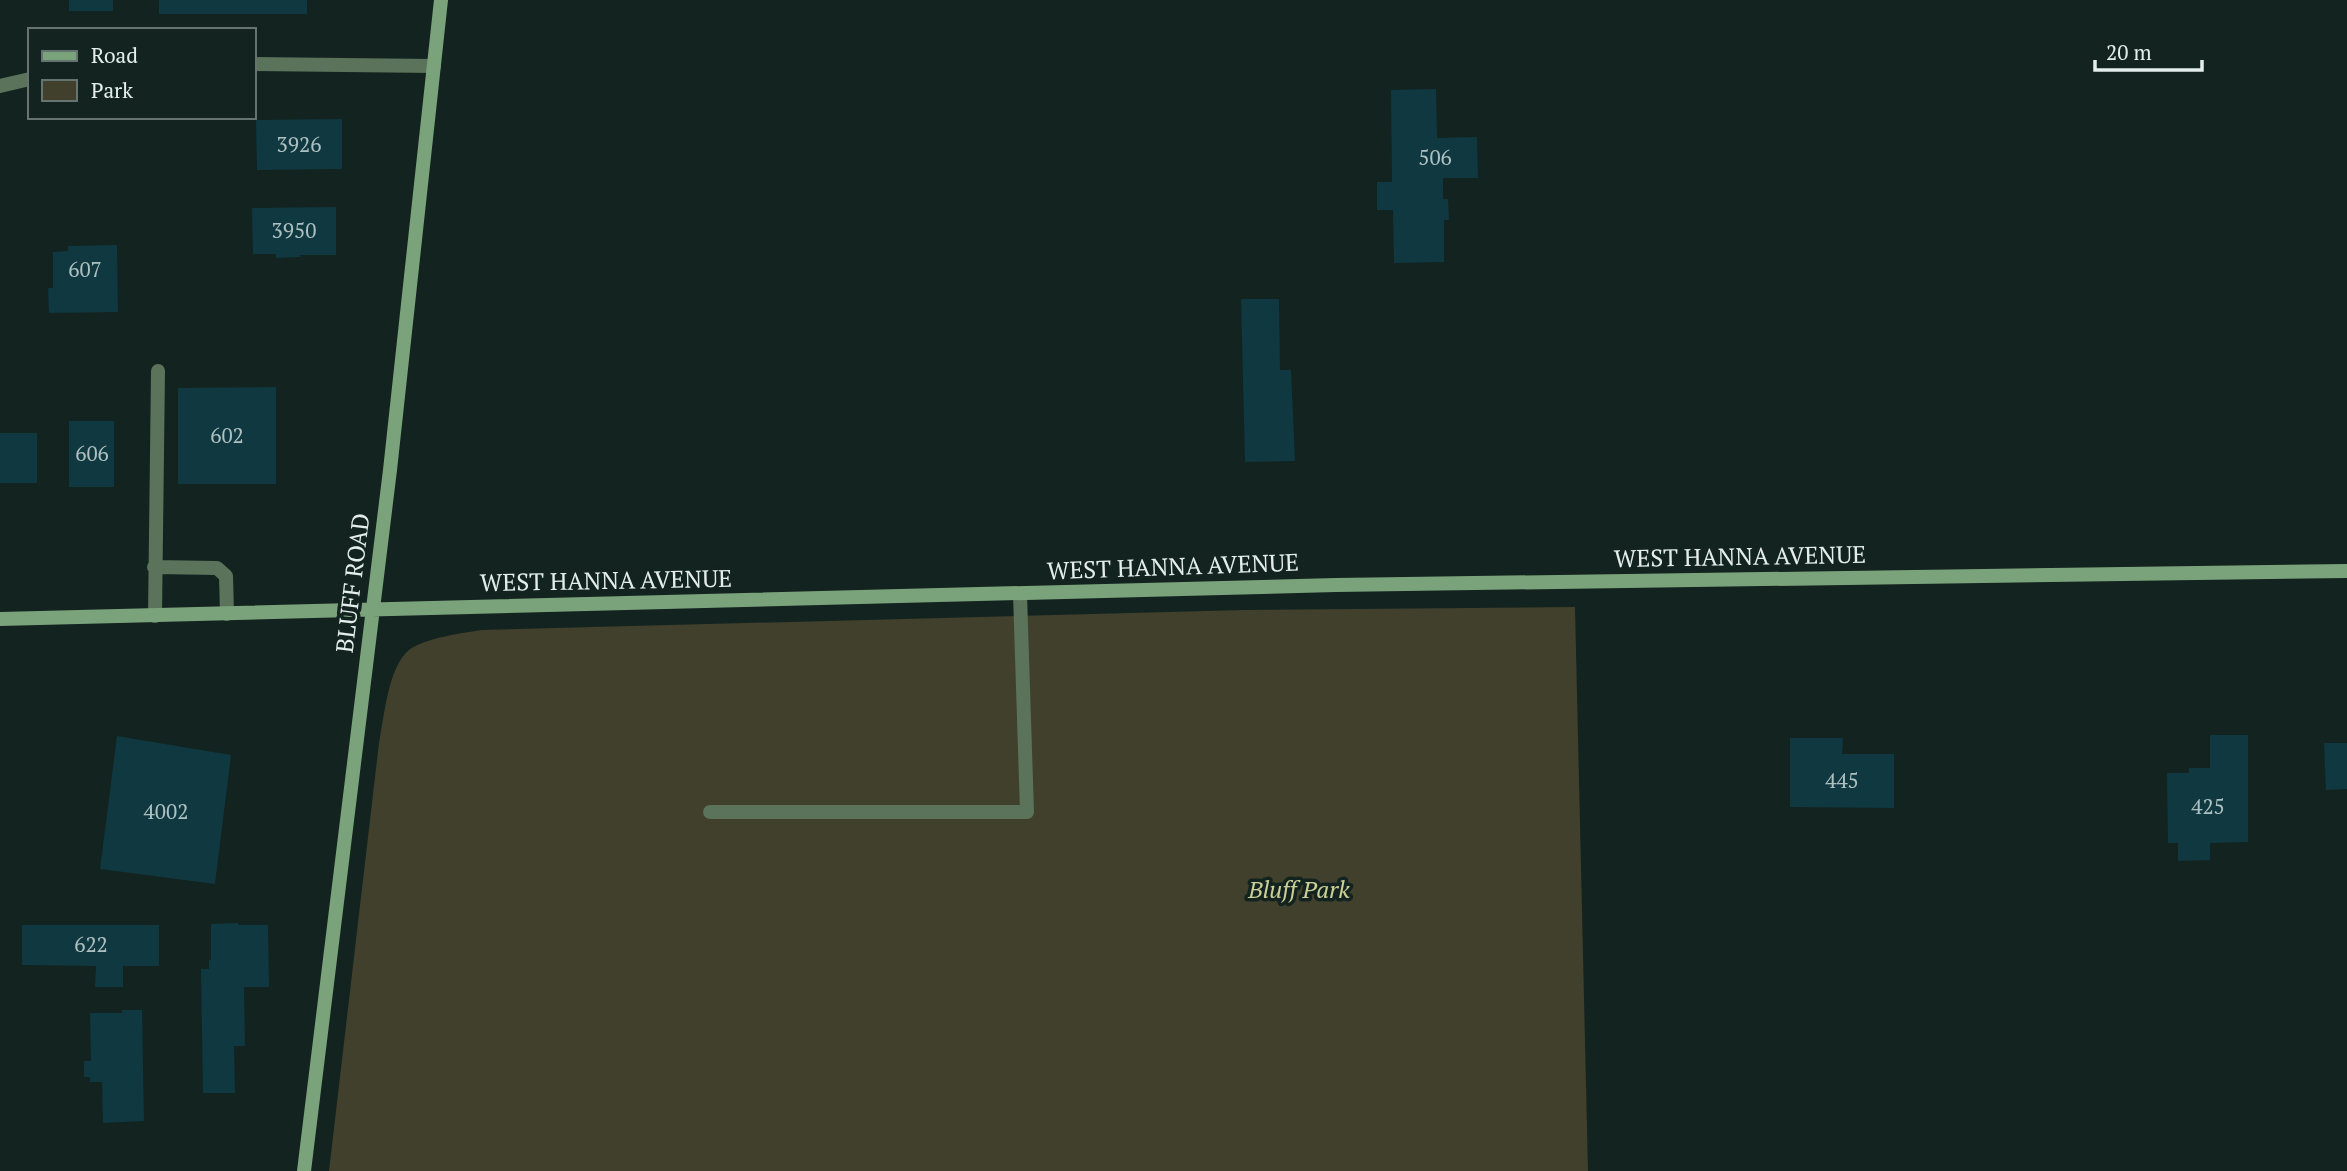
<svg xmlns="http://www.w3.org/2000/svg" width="2347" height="1171" font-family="'PT Serif',serif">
<rect width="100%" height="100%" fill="#13231f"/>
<path fill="#40402c" d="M1575,607l13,564h-1259l50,-428c5,-25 9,-76 30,-93 16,-12 53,-17 73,-20l762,-20z"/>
<path fill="#0f3840" d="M69,0h44v11h-44z
M159,0h148v14h-148z
M1436,89l1,49 40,-1 1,41h-35v21h5l1,21h-5v42l-50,1 -1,-53h-16v-28h15l-1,-92z
M342,119v50l-85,1 -1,-50z
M336,207v48h-36v2l-24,1v-4h-23l-1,-46z
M117,245l1,67 -69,1 -1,-25h5v-36l15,-1v-5z
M1241,299h38l1,71h11l4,91 -50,1z
M276,387v97h-98v-96z
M69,421h45v66h-45z
M0,433h37v50h-37z
M2210,735h38v107l-38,1v17l-32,1v-18h-10l-1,-70h22v-5h21z
M117,736l114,19 -16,129 -115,-15z
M1790,738h53l-1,16h52v54l-104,-1z
M2324,743h23v46l-21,1z
M238,923v2h30l1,62h-25l1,59h-11l1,47h-32l-2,-124h8v-9h2v-36z
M22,925h137v41h-36v21h-28l1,-21 -74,-1z
M122,1010h20l2,111 -41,2 -1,-41h-12v-5h-6v-16h7l-1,-48h32z"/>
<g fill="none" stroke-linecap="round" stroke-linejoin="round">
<path stroke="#5a735a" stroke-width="14" d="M154,567l63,1 9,8 1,38
M155,616l3,-245
M710,812h317l-7,-218"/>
<path stroke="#5a735a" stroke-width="14" d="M254,64l180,2
M0,86l30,-7"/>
<path stroke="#7ba37b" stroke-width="14" d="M0,619l1336,-34 1011,-14
M304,1171l86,-701 51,-470"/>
</g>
<g text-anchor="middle" stroke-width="7" stroke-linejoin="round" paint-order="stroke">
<g font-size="21" fill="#aec0c0">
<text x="299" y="152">3926</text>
<text x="1435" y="165">506</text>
<text x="294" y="238">3950</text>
<text x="85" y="277">607</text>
<text x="227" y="443">602</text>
<text x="92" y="461">606</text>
<text x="1842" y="788">445</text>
<text x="2208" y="814">425</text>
<text x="166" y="819">4002</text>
<text x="91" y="952">622</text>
</g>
<g font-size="24" fill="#e3eeeb" stroke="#13231f">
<text transform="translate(1740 557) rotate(-1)" y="8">WEST HANNA AVENUE</text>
<text transform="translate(1173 567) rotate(-2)" y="8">WEST HANNA AVENUE</text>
<text transform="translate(606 581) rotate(-1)" y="8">WEST HANNA AVENUE</text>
<text transform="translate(353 583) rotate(-83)" y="8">BLUFF ROAD</text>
</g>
<g font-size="24" font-style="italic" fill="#cdd096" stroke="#13231f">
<text x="1299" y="898">Bluff Park</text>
</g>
</g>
<rect x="28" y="28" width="228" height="91" fill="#13231f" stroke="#667471" stroke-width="2"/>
<rect x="42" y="51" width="35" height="10" fill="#7ba37b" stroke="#667471" stroke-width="2"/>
<text x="91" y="63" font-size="21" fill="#e3eeeb">Road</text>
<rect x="42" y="80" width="35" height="21" fill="#40402c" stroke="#667471" stroke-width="2"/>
<text x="91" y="98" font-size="21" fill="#e3eeeb">Park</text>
<path d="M2095 60v10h107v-10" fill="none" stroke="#e3eeeb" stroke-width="3.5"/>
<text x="2106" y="60" font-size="21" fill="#e3eeeb" stroke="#13231f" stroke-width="5" paint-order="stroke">20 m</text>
</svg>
